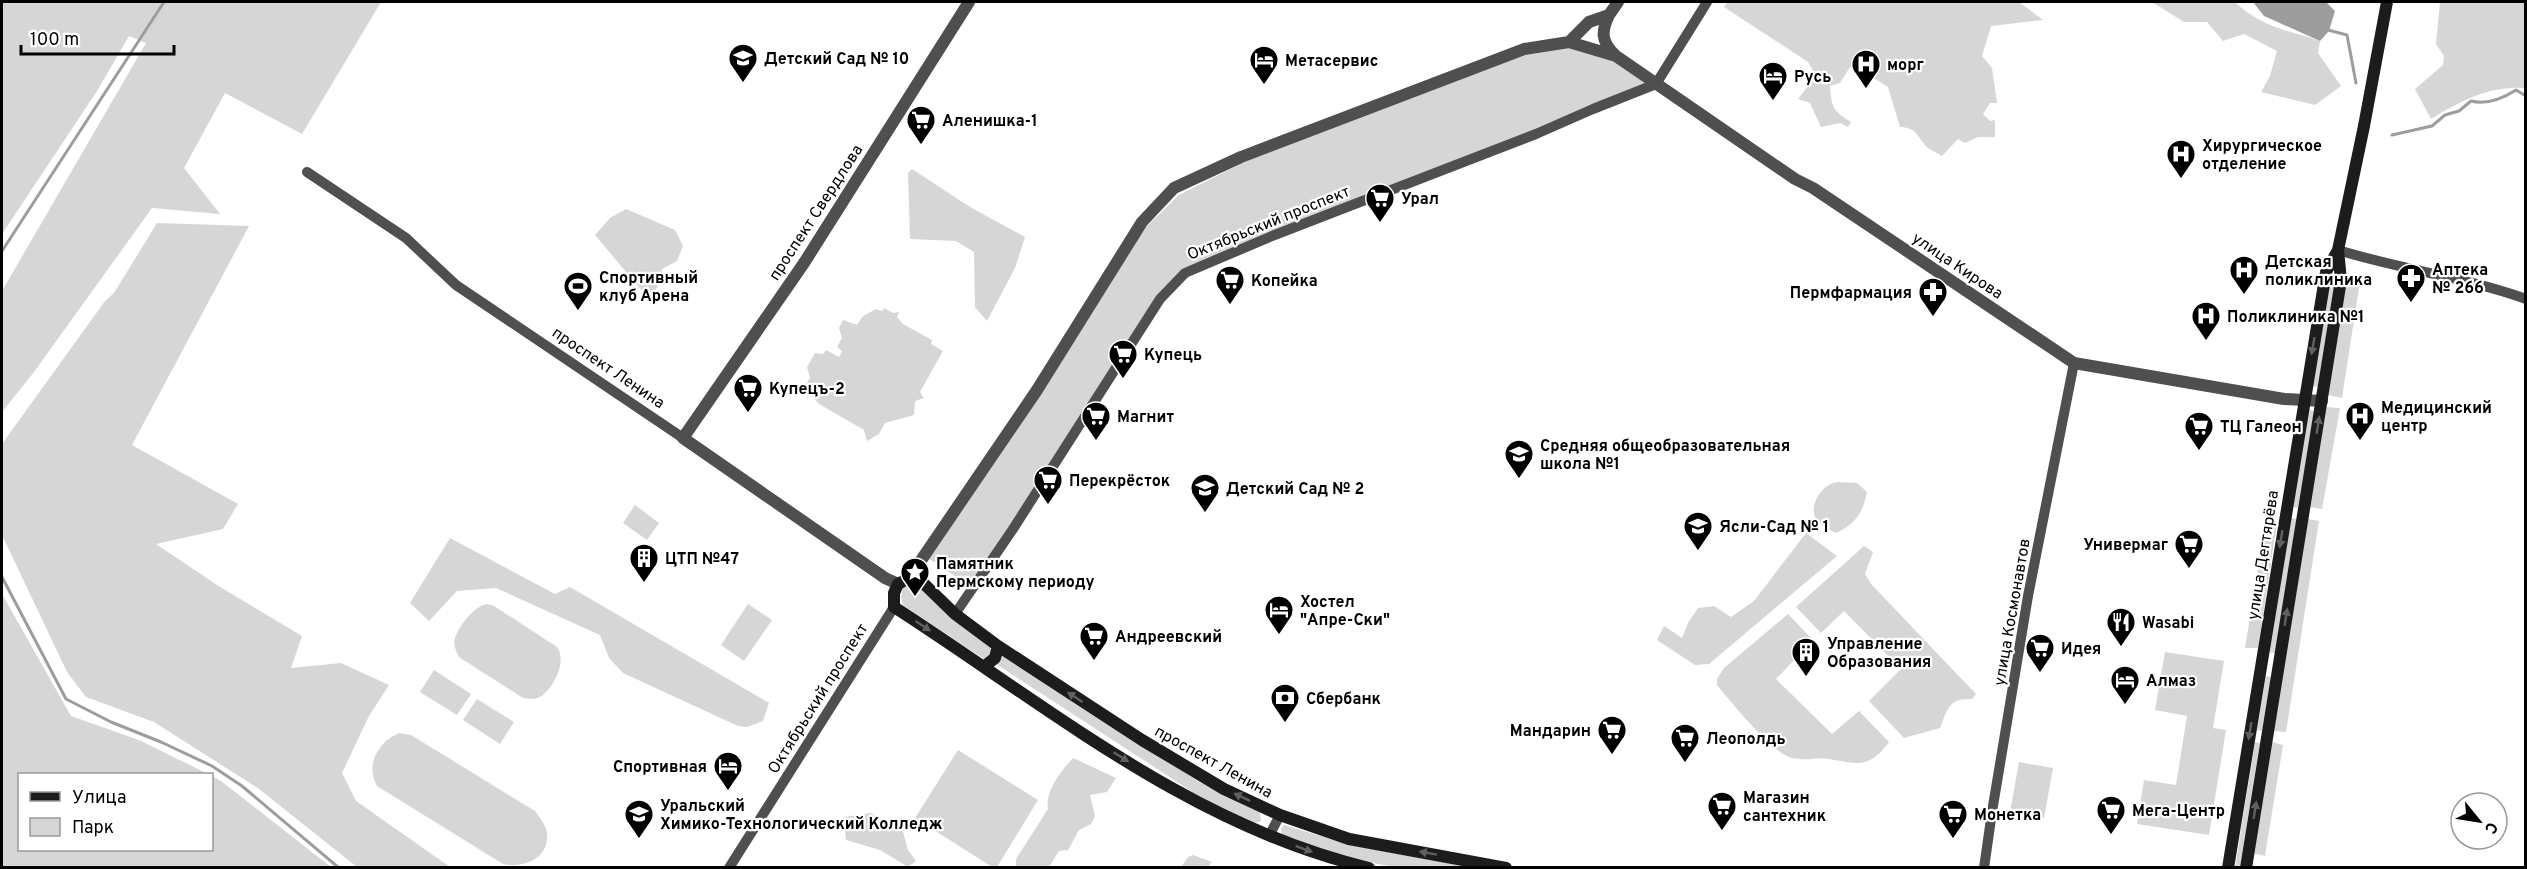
<svg xmlns="http://www.w3.org/2000/svg" width="2527" height="869" font-family="Overpass,sans-serif">
<rect width="100%" height="100%" fill="#fff"/>
<path fill="#d6d6d6" d="M2,2h379l-79,132 -77,-41 -41,75 36,46 -68,-6 -118,164 -32,40v-121l144,-248 -17,-7 -32,55 -95,143z
M1727,2h292l24,18 -52,6 -9,30 10,12 5,35h-7l-7,11 7,7 5,-1v17h-17l-13,6 -7,-4 -16,17c-4,-3 -10,-5 -14,-8 -11,-10 -9,-20 -28,-21l-12,-40 -19,-12 -19,-8 -10,16 -10,3c2,22 2,24 21,36l-3,5 -8,-4 -19,4 -11,-24 -12,-4 18,-23 -8,-14 -84,-55z
M2152,2h83c26,25 52,28 85,39l-2,12 23,33 -26,19 -54,-13 9,-16 7,-25 -33,-17 -21,7 -16,-19h-23z
M2440,2h85v89l-1,-3c-36,-2 -63,13 -93,31l-16,-30 28,-24 1,-9 -8,-12z
M1570,47l44,14 33,24 -465,186 -210,316 -43,-28 218,-333 32,-31 81,-41 271,-104z
M912,169l58,38 55,30 -10,31 -28,53 -12,-14 -1,-55 -18,-11 -46,-2 -2,-66z
M626,209l49,21 8,16 -6,15 -15,8 -2,13 -7,12 -10,-2 -48,-57 15,-17z
M157,223l92,3 -117,219 106,59 -15,25 -67,15 61,41 85,51 -11,32 50,-5 48,22 -20,31 -27,57 14,28 94,66h-93l-98,-78 -105,-67 -68,-25 -19,-25 -65,-137v-91l103,-143 9,-8z
M2347,279l13,2 -18,117 -14,-3z
M2329,285l5,1 -16,101 -6,-1z
M884,308l9,5 6,-1 -2,5 6,7 29,16 -1,4 12,7 -23,41 4,6 -9,3 -1,14 -29,8 -6,11 -12,7 -3,-11 -45,-26 -15,-17 6,-9 -3,-11 8,-14 8,1 3,-4 13,7 3,-6 -5,-4 5,-9 -3,-10 4,-8 14,5 6,-9 13,-7 6,2z
M2326,407l14,1 -18,101 -12,-2z
M2308,410l6,1 -16,97 -5,-1z
M1837,482l20,1 10,9c-4,20 -11,32 -31,41 -7,-3 -16,-7 -20,-14 -8,-15 7,-35 21,-37z
M635,505l24,18 -12,17 -24,-17z
M2291,518l6,1 -22,134 -6,-1z
M2308,519l11,2 -33,211 -14,-1z
M2277,523l-19,125h-13l20,-122z
M1806,533l31,23 -128,108 -14,1 -38,-25 7,-14 18,12 6,-15 10,-15 16,-2 17,11 23,-16z
M450,538l105,56 15,-7 199,116 -6,18 -16,6 -9,-1 -115,-53 -14,-15 -9,-23 -104,-47 -39,3 -28,30 -19,-18z
M1864,546l9,6 -8,22 6,10 105,110 -4,5c-24,-1 -24,10 -32,29l-36,10 -35,-37 32,-32 -57,-58 -23,22 -25,-26z
M913,583l8,3 26,28 44,34 1,4 -4,7h-4l-81,-54 -2,-8 2,-10z
M2,594l69,122 68,24 69,34h-188v76h192v-74l9,5 110,86h-329z
M487,604l7,2 63,41c10,14 -2,38 -14,48 -6,5 -13,4 -20,3l-64,-41c-3,-6 -6,-12 -4,-19 4,-12 19,-32 32,-34z
M748,604l24,16 -28,41 -23,-16z
M1788,614l25,26 -37,39 56,55 27,-23 30,31c-20,27 -31,22 -60,17 -12,-2 -24,2 -37,-1 -20,-5 -60,-55 -75,-73v-6l7,-11z
M2165,652l59,9 -11,67 13,2 -17,105 -72,-11 7,-44 32,5 11,-69 -32,-6z
M1001,655l200,128 59,29 1,9 -8,3 -59,-31 -198,-129z
M434,670l37,24 -14,21 -37,-23z
M2266,676l5,1 -9,54 -5,-1z
M477,699l37,23 -14,22 -37,-24z
M399,733l12,2 124,76c5,7 11,14 12,22 2,26 -23,35 -44,31l-126,-78c-12,-21 1,-44 22,-53z
M2255,742l5,1 -20,124 -5,1z
M2272,742l11,3 -18,111 -13,-3z
M958,750l80,50 -41,67h-5l-77,-49z
M1073,758l43,20 -9,14 -17,3 5,21 -4,8 -12,6 -11,20 -9,1 -10,16h-33v-8l32,-50c-3,-18 13,-38 25,-51z
M2019,762l34,6 -9,50 -34,-6z
M871,813l32,19 5,18 8,11 -8,6 -28,-17 -34,-10 -2,-23z
M1284,825l66,20 119,22c-23,0 -48,2 -71,0 -39,-4 -79,-18 -116,-32l-1,-6z
M1193,855l19,7 -4,5h-27l7,-10z"/>
<path fill="#9d9d9d" d="M2253,2h73l9,9 -6,20 -9,10 -56,-25z"/>
<g fill="none" stroke-linecap="round" stroke-linejoin="round">
<path stroke="#9d9d9d" stroke-width="3" d="M2328,30l19,5 9,48
M2392,135l40,-9 13,-11 14,-4 12,-10c16,4 31,-2 45,-11l10,6
M2,251l162,-249
M2,577l64,122 45,23 50,20 51,24 30,20 97,82"/>
<path stroke="#4f4f4f" stroke-width="10" d="M307,172l99,66 50,47 227,153
M2338,250c61,19 126,27 188,49
M955,614l58,-85 147,-230 25,-26 87,-37 264,-102 57,-25 63,-25 51,-82
M1269,836l11,-21
M729,868l165,-261
M1984,868l8,-56 36,-216 46,-233"/>
<path stroke="#4f4f4f" stroke-width="12" d="M1609,15c-8,17 -8,26 6,40
M1569,42l47,14 179,123 18,9 261,175 210,36 38,2
M909,578l128,-188 105,-168 32,-34 67,-31 283,-108 45,-7 20,-20 20,-7 9,-13
M898,584l-13,-6 -202,-140 121,-175 165,-261"/>
<path stroke="#1c1c1c" stroke-width="12" d="M985,666l10,-8 3,-12
M1369,868c-179,-42 -324,-164 -475,-261v-14l4,-9 11,-6h9l37,36 43,32 144,94 82,49 56,26 69,24 157,29
M2228,868l98,-596 12,-22 26,-124 23,-124
M2246,868l95,-588 -3,-30"/>
</g>
<defs><path id="oneway-solid" d="M-6-.8H1V-3.2L6.5 0L1 3.2V.8H-6Z" transform="scale(1.5)"/></defs>
<g fill="#606060">
<use href="#oneway-solid" transform="translate(2313 346) rotate(100)"/>
<use href="#oneway-solid" transform="translate(2318 425) rotate(-81)"/>
<use href="#oneway-solid" transform="translate(2281 539) rotate(99)"/>
<use href="#oneway-solid" transform="translate(2286 617) rotate(-81)"/>
<use href="#oneway-solid" transform="translate(923 626) rotate(34)"/>
<use href="#oneway-solid" transform="translate(1075 697) rotate(-147)"/>
<use href="#oneway-solid" transform="translate(2250 731) rotate(99)"/>
<use href="#oneway-solid" transform="translate(1121 757) rotate(32)"/>
<use href="#oneway-solid" transform="translate(1242 797) rotate(-155)"/>
<use href="#oneway-solid" transform="translate(2255 810) rotate(-81)"/>
<use href="#oneway-solid" transform="translate(1304 849) rotate(20)"/>
<use href="#oneway-solid" transform="translate(1428 853) rotate(-170)"/>
</g>
<defs>
<g id="school-pin" transform="scale(1.5)"><path d="M0 17L-7.5 6A9.5 9.5 0 1 1 7.5 6Z" fill="#000" stroke="#fff"/><path d="M0-5L7-2L0 1L-7-2ZM-4 1L0 2.5L4 1V4Q0 6-4 4Z" fill="#fff"/></g>
<g id="hotel-pin" transform="scale(1.5)"><path d="M0 17L-7.5 6A9.5 9.5 0 1 1 7.5 6Z" fill="#000" stroke="#fff"/><path d="M-6-4.5h1.5V1H6V5H4.5V3h-9V5H-6ZM-4 0a1.8 1.8 0 1 1 3.6 0ZM.5 0V-2.5h3Q6-2.5 6 0Z" fill="#fff"/></g>
<g id="hospital-pin" transform="scale(1.5)"><path d="M0 17L-7.5 6A9.5 9.5 0 1 1 7.5 6Z" fill="#000" stroke="#fff"/><path d="M-5-5h3v3.5h4V-5h3V5h-3V1.5h-4V5h-3Z" fill="#fff"/></g>
<g id="supermarket-pin" transform="scale(1.5)"><path d="M0 17L-7.5 6A9.5 9.5 0 1 1 7.5 6Z" fill="#000" stroke="#fff"/><path d="M-6-5.5h2.5l.6 2H6L4.5 2H-2.5L-4.4-4H-6ZM-1.5 3.2a1.3 1.3 0 1 0 .1 0ZM3 3.2a1.3 1.3 0 1 0 .1 0Z" fill="#fff"/></g>
<g id="pharmacy-pin" transform="scale(1.5)"><path d="M0 17L-7.5 6A9.5 9.5 0 1 1 7.5 6Z" fill="#000" stroke="#fff"/><path d="M-2-6h4v4h4v4h-4v4h-4v-4h-4v-4h4Z" fill="#fff"/></g>
<g id="stadium-pin" transform="scale(1.5)"><path d="M0 17L-7.5 6A9.5 9.5 0 1 1 7.5 6Z" fill="#000" stroke="#fff"/><path d="M0-5a6.5 5 0 1 0 0 10a6.5 5 0 1 0 0-10ZM-3.5-1.8h7v3.6h-7Z" fill="#fff"/></g>
<g id="building-pin" transform="scale(1.5)"><path d="M0 17L-7.5 6A9.5 9.5 0 1 1 7.5 6Z" fill="#000" stroke="#fff"/><path d="M-4-6H4V6H1V3H-1V6H-4ZM-2.5-4.3h1.7v1.8h-1.7ZM.8-4.3h1.7v1.8H.8ZM-2.5-1h1.7V.8h-1.7ZM.8-1h1.7V.8H.8Z" fill="#fff"/></g>
<g id="sight-pin" transform="scale(1.5)"><path d="M0 17L-7.5 6A9.5 9.5 0 1 1 7.5 6Z" fill="#000" stroke="#fff"/><path d="M0-6L1.8-2.2L6-1.7L2.9 1.2L3.7 5.4L0 3.3L-3.7 5.4L-2.9 1.2L-6-1.7L-1.8-2.2Z" fill="#fff"/></g>
<g id="restaurant-pin" transform="scale(1.5)"><path d="M0 17L-7.5 6A9.5 9.5 0 1 1 7.5 6Z" fill="#000" stroke="#fff"/><path d="M-5-6h1v4h1v-4h1v4h1v-4h1v5L-1.5 .5V6h-2V.5L-5-1ZM5-6V6H3V1.5H1.5Q1.5-4 5-6Z" fill="#fff"/></g>
<g id="bank-pin" transform="scale(1.5)"><path d="M0 17L-7.5 6A9.5 9.5 0 1 1 7.5 6Z" fill="#000" stroke="#fff"/><path d="M-6-4H6V4H-6ZM0-2.3a2.3 2.3 0 1 0 0 4.6a2.3 2.3 0 1 0 0-4.6Z" fill="#fff"/></g>
<g id="university-pin" transform="scale(1.5)"><path d="M0 17L-7.5 6A9.5 9.5 0 1 1 7.5 6Z" fill="#000" stroke="#fff"/><path d="M0-5L7-2L0 1L-7-2ZM-4 1L0 2.5L4 1V4Q0 6-4 4Z" fill="#fff"/></g>
</defs>
<g fill-rule="evenodd">
<use href="#school-pin" x="743" y="58"/>
<use href="#hotel-pin" x="1264" y="60"/>
<use href="#hospital-pin" x="1866" y="64"/>
<use href="#hotel-pin" x="1773" y="76"/>
<use href="#supermarket-pin" x="921" y="120"/>
<use href="#hospital-pin" x="2181" y="154"/>
<use href="#supermarket-pin" x="1380" y="198"/>
<use href="#hospital-pin" x="2244" y="270"/>
<use href="#pharmacy-pin" x="2411" y="278"/>
<use href="#supermarket-pin" x="1230" y="280"/>
<use href="#stadium-pin" x="578" y="286"/>
<use href="#pharmacy-pin" x="1933" y="292"/>
<use href="#hospital-pin" x="2206" y="316"/>
<use href="#supermarket-pin" x="1123" y="354"/>
<use href="#supermarket-pin" x="748" y="388"/>
<use href="#supermarket-pin" x="1096" y="416"/>
<use href="#hospital-pin" x="2360" y="416"/>
<use href="#supermarket-pin" x="2199" y="426"/>
<use href="#school-pin" x="1519" y="454"/>
<use href="#supermarket-pin" x="1048" y="480"/>
<use href="#school-pin" x="1205" y="488"/>
<use href="#school-pin" x="1698" y="526"/>
<use href="#supermarket-pin" x="2189" y="544"/>
<use href="#building-pin" x="644" y="558"/>
<use href="#sight-pin" x="915" y="572"/>
<use href="#hotel-pin" x="1279" y="610"/>
<use href="#restaurant-pin" x="2121" y="622"/>
<use href="#supermarket-pin" x="1094" y="636"/>
<use href="#supermarket-pin" x="2040" y="648"/>
<use href="#building-pin" x="1806" y="652"/>
<use href="#hotel-pin" x="2125" y="680"/>
<use href="#bank-pin" x="1285" y="698"/>
<use href="#supermarket-pin" x="1612" y="730"/>
<use href="#supermarket-pin" x="1685" y="738"/>
<use href="#hotel-pin" x="728" y="766"/>
<use href="#supermarket-pin" x="1722" y="806"/>
<use href="#supermarket-pin" x="2111" y="810"/>
<use href="#university-pin" x="639" y="814"/>
<use href="#supermarket-pin" x="1953" y="814"/>
</g>
<g text-anchor="middle" stroke-width="4.5" stroke-linejoin="round" paint-order="stroke">
<g font-size="16" font-weight="bold" fill="#000" stroke="#fff" text-anchor="start">
<text x="764" y="64">Детский Сад № 10</text>
<text x="1285" y="66">Метасервис</text>
<text x="1887" y="70">морг</text>
<text x="1794" y="82">Русь</text>
<text x="942" y="126">Аленишка-1</text>
<text x="2202" y="151">Хирургическое<tspan x="2202" dy="18">отделение</tspan></text>
<text x="1401" y="204">Урал</text>
<text x="2265" y="267">Детская<tspan x="2265" dy="18">поликлиника</tspan></text>
<text x="2432" y="275">Аптека<tspan x="2432" dy="18">№ 266</tspan></text>
<text x="599" y="283">Спортивный<tspan x="599" dy="18">клуб Арена</tspan></text>
<text x="1251" y="286">Копейка</text>
<text x="1912" y="298" text-anchor="end">Пермфармация</text>
<text x="2227" y="322">Поликлиника №1</text>
<text x="1144" y="360">Купець</text>
<text x="769" y="394">Купецъ-2</text>
<text x="2381" y="413">Медицинский<tspan x="2381" dy="18">центр</tspan></text>
<text x="1117" y="422">Магнит</text>
<text x="2220" y="432">ТЦ Галеон</text>
<text x="1540" y="451">Средняя общеобразовательная<tspan x="1540" dy="18">школа №1</tspan></text>
<text x="1069" y="486">Перекрёсток</text>
<text x="1226" y="494">Детский Сад № 2</text>
<text x="1719" y="532">Ясли-Сад № 1</text>
<text x="2168" y="550" text-anchor="end">Универмаг</text>
<text x="665" y="564">ЦТП №47</text>
<text x="936" y="569">Памятник<tspan x="936" dy="18">Пермскому периоду</tspan></text>
<text x="1300" y="607">Хостел<tspan x="1300" dy="18">"Апре-Ски"</tspan></text>
<text x="2142" y="628">Wasabi</text>
<text x="1115" y="642">Андреевский</text>
<text x="1827" y="649">Управление<tspan x="1827" dy="18">Образования</tspan></text>
<text x="2061" y="654">Идея</text>
<text x="2146" y="686">Алмаз</text>
<text x="1306" y="704">Сбербанк</text>
<text x="1591" y="736" text-anchor="end">Мандарин</text>
<text x="1706" y="744">Леополдь</text>
<text x="707" y="772" text-anchor="end">Спортивная</text>
<text x="1743" y="803">Магазин<tspan x="1743" dy="18">сантехник</tspan></text>
<text x="660" y="811">Уральский<tspan x="660" dy="18">Химико-Технологический Колледж</tspan></text>
<text x="2132" y="816">Мега-Центр</text>
<text x="1974" y="820">Монетка</text>
</g>
<g font-size="16" fill="#000" stroke="#fff">
<text transform="translate(815 212) rotate(-57)" y="6">проспект Свердлова</text>
<text transform="translate(1268 222) rotate(-22)" y="6">Октябрьский проспект</text>
<text transform="translate(1958 265) rotate(34)" y="6">улица Кирова</text>
<text transform="translate(609 367) rotate(34)" y="6">проспект Ленина</text>
<text transform="translate(2262 555) rotate(-81)" y="6">улица Дегтярёва</text>
<text transform="translate(2011 612) rotate(-80)" y="6">улица Космонавтов</text>
<text transform="translate(817 698) rotate(-58)" y="6">Октябрьский проспект</text>
<text transform="translate(1214 761) rotate(29)" y="6">проспект Ленина</text>
</g>
</g>
<rect width="2527" height="869" fill="none" stroke="#000000" stroke-width="6"/>
<rect x="18" y="773" width="195" height="78" fill="#ffffff" stroke="#999999" stroke-width="1.5"/>
<rect x="30" y="792" width="30" height="9" fill="#1c1c1c" stroke="#999999" stroke-width="1.5"/>
<text x="72" y="803" font-size="18" fill="#000000">Улица</text>
<rect x="30" y="818" width="30" height="18" fill="#d6d6d6" stroke="#999999" stroke-width="1.5"/>
<text x="72" y="833" font-size="18" fill="#000000">Парк</text>
<g transform="translate(2479 821) rotate(120)"><circle r="28" fill="#ffffff" stroke="#999999" stroke-width="1.5"/>
<path d="M0-4.5L10 22L0 15L-10 22Z" fill="#000000"/>
<text y="-9" font-size="16" font-weight="bold" text-anchor="middle" fill="#000000">С</text>
</g>
<path d="M21 45v9h153v-9" fill="none" stroke="#000000" stroke-width="3"/>
<text x="30" y="45" font-size="18" fill="#000000" stroke="#ffffff" stroke-width="4.5" paint-order="stroke">100 m</text>
</svg>
